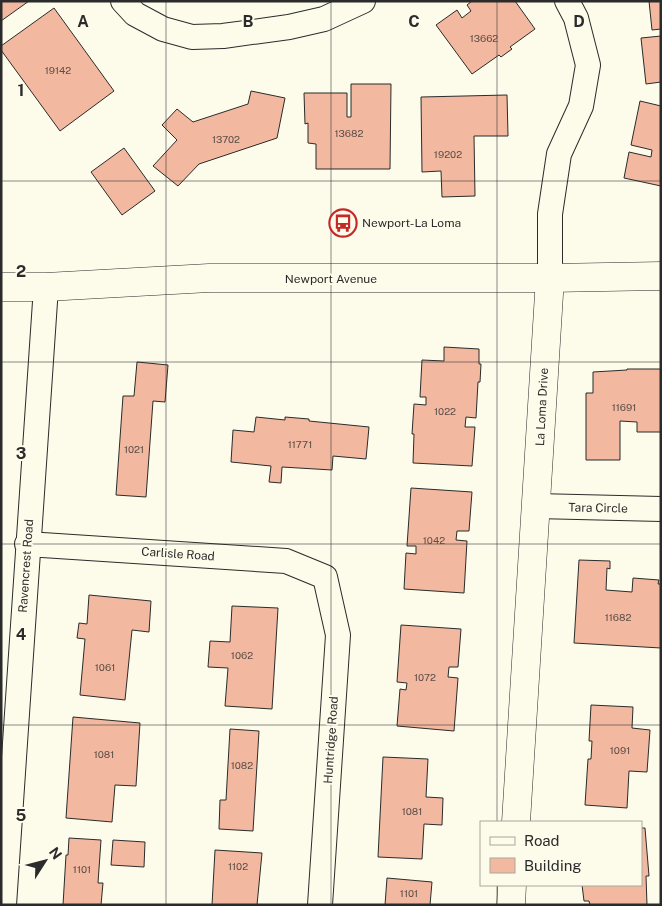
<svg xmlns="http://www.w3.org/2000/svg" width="662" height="906" font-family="'Public Sans',sans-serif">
<rect width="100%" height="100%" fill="#fdfbea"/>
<path fill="#f2b8a0" stroke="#2b2b2b" d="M1,1h28l-28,20z
M472,1h43l20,28 -25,18 2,2 -11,8 -2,-2 -27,19 -36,-49 21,-15 5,8 9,-7 -4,-6z
M649,1h12v28l-9,1z
M54,8l60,83 -54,40 -59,-81v-4z
M661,36v46l-15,2 -5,-46z
M351,84h40l-1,85h-74v-25l-8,-1v-20l-3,1 -1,-31h43v24h4z
M251,91l34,7 -8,40 -78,26 -21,22 -25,-20 24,-26 -15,-15 15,-16 16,13 55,-18z
M507,95l1,41h-34l1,60 -33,1 -1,-26 -19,1 -1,-75z
M640,101l21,5v80l-37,-8 5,-26 22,5 1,-7 -21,-5z
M124,148l31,43 -33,24 -31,-43z
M444,347l35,2v15h2l-1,18h-2l-2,36 -10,-1 -1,10h10l-3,39 -59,-3 1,-29h-2l2,-30 12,1v-8h-6l2,-37 22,1z
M137,362l31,3 -3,37 -12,-1 -7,96 -30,-2 7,-99h11z
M627,369h34v63h-24v-10l-17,-1v39h-34v-67h7v-21l34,-2z
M256,417l29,3v-3l24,2v2l60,6 -3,32 -33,-3 -1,14 -50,-3 -1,16 -12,-1 2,-16 -40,-4 2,-32 21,2z
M411,488l61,4 -3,39h-12l-1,9 11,1 -3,52 -60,-4 2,-36 10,1v-8h-9z
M579,560l31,1v8l-3,-1 -1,22 26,2 1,-14 26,2 -1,4h3v64l-87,-5z
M89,595l62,6 -2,31 -17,-2 -7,70 -45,-5 5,-56 -8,-1 2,-15 8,1z
M232,606l46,2 -6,101 -47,-3 3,-38 -20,-1 2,-26 20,1z
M401,625l60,4 -3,38h-9l-1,10 10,1 -4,53 -57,-5 3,-37 6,1 1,-7 -10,-1z
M591,705l42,2 -1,21 18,2 -3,42 -18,-1 -2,37 -42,-3 3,-46h3l1,-18h-3z
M73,717l67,6 -4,63 -21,-1 -3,37 -46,-4z
M230,729l29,2 -6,100 -34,-2 1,-29h6z
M383,757l45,2 -2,38 17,1 -1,27 -18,-1 -2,35 -44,-2z
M641,828h4l4,48h-3l1,29h-57l-1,-4h-5l-2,-16h59z
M69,838l32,2 -3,43h5l-2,22h-38l3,-50h2z
M113,840l32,2 -1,25 -33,-2z
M215,850l47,3 -5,52h-45z
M387,878l45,4 -2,23h-45z"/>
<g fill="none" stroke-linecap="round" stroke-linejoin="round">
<g stroke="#2b2b2b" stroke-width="26">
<path id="minor" d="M123,1l12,13 28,15 29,8 31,-1 66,-9 35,-8 39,-18
M550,278v-64l9,-60 22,-48 7,-41 -12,-47 -9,-17
M536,506l125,3
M27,544l259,17 39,16 13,58 -18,270
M4,905l42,-618"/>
</g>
<g stroke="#2b2b2b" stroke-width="29">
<path id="secondary" d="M516,822l34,-544
M511,905l1,-20"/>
</g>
<g stroke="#2b2b2b" stroke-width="29">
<path id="primary" d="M1,287h45l163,-9h341l111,-2"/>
</g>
<use href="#minor" stroke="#fdfbea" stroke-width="24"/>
<use href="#secondary" stroke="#fdfbea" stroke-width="28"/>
<use href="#primary" stroke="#fdfbea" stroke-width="28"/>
</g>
<path fill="none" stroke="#2b2b2b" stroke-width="1" stroke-opacity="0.55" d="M166,1v904M331,1v904M497,1v821M1,181h660M1,362h660M1,544h660M1,725h660M497,885v20"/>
<defs>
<g id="bus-ring" transform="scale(1.4375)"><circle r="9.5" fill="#fdfbea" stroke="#c62828" stroke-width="1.5"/><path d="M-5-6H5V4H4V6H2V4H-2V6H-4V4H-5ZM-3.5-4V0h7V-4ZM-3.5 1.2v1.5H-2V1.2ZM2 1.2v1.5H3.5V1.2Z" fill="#c62828"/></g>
</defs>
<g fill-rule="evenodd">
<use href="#bus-ring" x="343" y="223"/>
</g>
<g text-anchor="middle" stroke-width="4" stroke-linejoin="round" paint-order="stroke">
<g font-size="10" fill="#5d4e48">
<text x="484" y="42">13662</text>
<text x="58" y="74">19142</text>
<text x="349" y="137">13682</text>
<text x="226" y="143">13702</text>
<text x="448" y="158">19202</text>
<text x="624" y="411">11691</text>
<text x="445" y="415">1022</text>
<text x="300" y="448">11771</text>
<text x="134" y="453">1021</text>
<text x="434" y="544">1042</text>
<text x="618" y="621">11682</text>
<text x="242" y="659">1062</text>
<text x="105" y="671">1061</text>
<text x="425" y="681">1072</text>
<text x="620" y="754">1091</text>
<text x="104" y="758">1081</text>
<text x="242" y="769">1082</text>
<text x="412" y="815">1081</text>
<text x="238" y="870">1102</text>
<text x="82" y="873">1101</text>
<text x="409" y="897">1101</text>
</g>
<g font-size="12" fill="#2b2b2b" stroke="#fdfbea" text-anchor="start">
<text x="362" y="227">Newport-La Loma</text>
</g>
<g font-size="12" fill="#2b2b2b" stroke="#fdfbea">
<text x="331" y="283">Newport Avenue</text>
<text transform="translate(542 407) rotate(-87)" y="4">La Loma Drive</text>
<text transform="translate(598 508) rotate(1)" y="4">Tara Circle</text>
<text transform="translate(178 554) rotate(4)" y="4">Carlisle Road</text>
<text transform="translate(26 566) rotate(-86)" y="4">Ravencrest Road</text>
<text transform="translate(331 740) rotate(-86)" y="4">Huntridge Road</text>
</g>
</g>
<g font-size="16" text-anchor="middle" font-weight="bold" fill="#2b2b2b" stroke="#fdfbea" stroke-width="4" stroke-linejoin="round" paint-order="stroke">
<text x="83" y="27">A</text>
<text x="248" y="27">B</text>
<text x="414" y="27">C</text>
<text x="579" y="27">D</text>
<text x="21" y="96">1</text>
<text x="21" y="277">2</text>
<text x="21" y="459">3</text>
<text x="21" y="640">4</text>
<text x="21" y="821">5</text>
</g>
<rect width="662" height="906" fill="none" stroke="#2b2b2b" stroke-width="5"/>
<rect x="480" y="821" width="162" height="65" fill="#fdfbea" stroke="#a9a89e"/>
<rect x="490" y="837" width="25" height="8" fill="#fdfbea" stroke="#a9a89e"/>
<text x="524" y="846" font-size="15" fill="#2b2b2b">Road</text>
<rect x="490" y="858" width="25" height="15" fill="#f2b8a0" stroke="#a9a89e"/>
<text x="524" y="871" font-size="15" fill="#2b2b2b">Building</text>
<g transform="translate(45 861) rotate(54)" stroke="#fdfbea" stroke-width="4" paint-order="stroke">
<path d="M0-4L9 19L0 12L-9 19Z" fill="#2b2b2b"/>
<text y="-8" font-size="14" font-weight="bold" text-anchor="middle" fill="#2b2b2b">N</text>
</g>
</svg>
